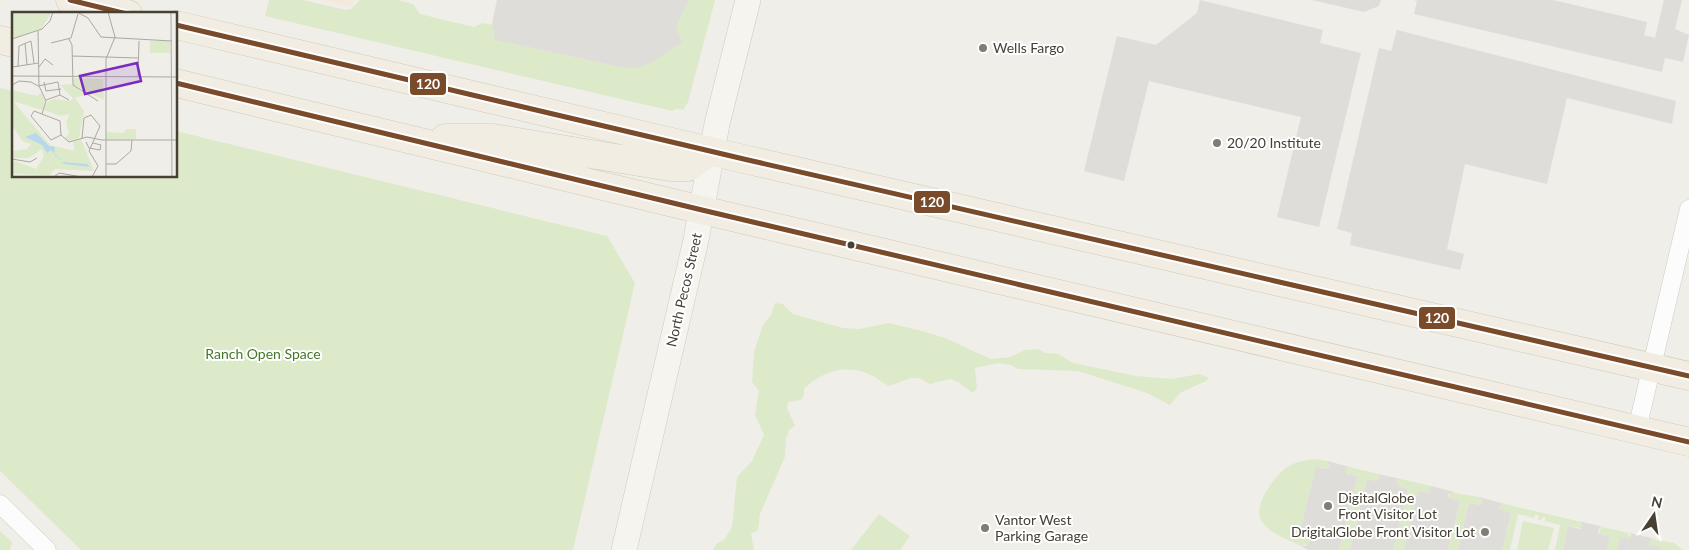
<svg xmlns="http://www.w3.org/2000/svg" width="1689" height="550" font-family="Lato,sans-serif">
<rect width="100%" height="100%" fill="#f0eee9"/>
<path fill="#f3eadc" d="M322,0h32l-2,7z"/>
<path fill="#ddeac9" d="M269,0h34l43,10 5,-1 9,-9h38l15,4 7,10 54,13 8,-4 11,2 3,15 128,28h14l38,-41 13,-27h26l-27,102 -5,8 -7,-1 -4,2 -407,-95z
M0,88l14,3v85h162v-45l431,105 28,47 -62,267h-492l-81,-79z
M775,303l8,1 10,10 50,14 16,1 30,-6 33,8 23,7 46,21 19,-2 15,-7 13,-1 7,4 13,1 15,9 63,13 36,3 27,-5 10,4 -3,3 -26,12 -10,12 -23,-12 -69,-22 -60,-2 -7,-4 -12,-2 -24,5 2,20 -4,5 -15,-11 -8,-3 -20,5 -11,-6h-8l-22,8c-7,-3 -13,-9 -20,-12 -24,-10 -48,-2 -65,15v6l-3,5 -13,2 -1,6 8,18 -6,4 -3,9 -1,18 -25,57 -2,16 -7,4 3,16h-41l3,-6 8,-4 8,-13 5,-50 15,-16 12,-26 -9,-20 4,-24 -7,-9 2,-30 9,-27 8,-10z
M1317,459l10,2 3,6 -4,2 -5,-2 -22,69 11,3 1,4 -10,3c-12,-6 -32,-13 -39,-24 -11,-15 14,-50 29,-57 7,-4 17,-5 26,-6z
M1350,467l28,7 2,3 -3,4 -10,-2 -17,71h-11l18,-74 -11,-2v-6z
M1401,479l30,7 1,3 -2,4 -12,-2 -14,59h-11l15,-61 -10,-3 -1,-6z
M1450,492l29,5 4,4 -2,4 -12,-2 -11,47h-10l12,-49 -11,-3z
M1505,504l72,17 5,4 -1,3 -13,-2 -5,24h-8l5,-25 -15,-4v-4h-2l-2,3h-3l1,-5h-4l-1,3 -16,-4 -8,36h-8l9,-37 -12,-4 1,-4z
M879,514l31,22 -10,14h-49z
M1523,521l31,7 -6,22h-31z
M1601,527l24,5 7,5 -1,3 -11,-2 -3,12h-10l3,-13 -11,-3z
M0,531l12,11 -2,8h-10z
M1652,539l22,4 9,7h-22l1,-2 -14,-3z"/>
<path fill="#dfddd9" d="M497,0h192l-13,27 6,15 -28,19 -16,7h-14l-129,-28 -3,-17z
M1200,0l123,30 -3,13 41,10 -42,174 -42,-10 24,-100 -152,-36 -25,100 -40,-10 33,-135 39,9 41,-32z
M1312,0h69l-2,6 -15,6z
M1414,0h139l94,22 -3,13 11,3 9,-38h18l-7,29 14,6 -6,27 -18,-4 -3,14 -248,-58 3,-13z
M1397,30l279,71 -4,23 -105,-26 -20,86 -82,-20 -18,85 17,5 -4,16 -110,-25 2,-12 -15,-4 42,-181 12,3z
M1327,461l23,6 -4,1v6l11,2 -18,74h-31l-7,-4h5l5,-6 -12,-4 17,-69 10,2 4,-2z
M1378,474l23,5 -4,1 1,6 10,3 -15,61h-43l17,-71 10,2 3,-4z
M1431,486l23,6 -6,2 1,4 11,3 -12,49h-44l14,-59 12,2z
M1479,497l26,7 -5,1 -1,4 12,4 -9,37h-44l11,-47 12,2 2,-4z
M1578,521l26,6h-4l-2,6 12,4 -3,13h-44l5,-24 12,3 2,-4z
M1625,532l31,7h-4l-4,6 14,2 -1,3h-44l3,-13 11,2v-5z"/>
<g fill="none" stroke-linecap="round" stroke-linejoin="round">
<g stroke="#ceccc7" stroke-width="19">
<path id="street" d="M1637,429l52,-220
M0,504l47,46"/>
</g>
<g stroke="#cfcbc0" stroke-width="26">
<path id="secondary" d="M624,550l72,-310 21,-116 31,-124"/>
</g>
<g stroke="#d2cab6" stroke-width="29">
<path id="primary" d="M70,0l58,14
M176,25l572,135 941,216
M0,40l14,3
M176,83l526,127 987,232
M445,138h48l177,29h19l22,-16"/>
</g>
<use href="#street" stroke="#fdfcfc" stroke-width="18"/>
<use href="#secondary" stroke="#f6f4ee" stroke-width="25"/>
<use href="#primary" stroke="#f1ede3" stroke-width="28"/>
<g stroke="#fff" stroke-width="9">
<path id="bus-1" d="M70,0l57,14
M176,25l572,135 941,216
M176,83l526,127 987,232"/>
</g>
<use href="#bus-1" stroke="#7a4b2a" stroke-width="5"/>
</g>
<g fill="#827d74" stroke="#fff" stroke-width="2">
<circle cx="983" cy="48" r="5"/>
<circle cx="1217" cy="143" r="5"/>
<circle cx="1328" cy="506" r="5"/>
<circle cx="985" cy="528" r="5"/>
<circle cx="1485" cy="532" r="5"/>
</g>
<circle fill="#464035" stroke="#fff" stroke-width="2" cx="851" cy="245" r="4.5"/>
<g text-anchor="middle" stroke-width="4" stroke-linejoin="round" paint-order="stroke">
<g font-size="14" fill="#464035" stroke="#fff" text-anchor="start">
<text x="993" y="53">Wells Fargo</text>
<text x="1227" y="148">20/20 Institute</text>
<text x="1338" y="503">DigitalGlobe<tspan x="1338" dy="16">Front Visitor Lot</tspan></text>
<text x="995" y="525">Vantor West<tspan x="995" dy="16">Parking Garage</tspan></text>
<text x="1475" y="537" text-anchor="end">DrigitalGlobe Front Visitor Lot</text>
</g>
<g font-size="14" fill="#464035" stroke="#fff">
<text transform="translate(684 290) rotate(-77)" y="5">North Pecos Street</text>
</g>
<g font-size="14" fill="#457728" stroke="#fff">
<text x="263" y="359">Ranch Open Space</text>
</g>
</g>
<g transform="translate(12 12)">
<rect width="165" height="165" fill="#f0eee9"/>
<path d="M0,0h40l-11,17 -29,10zM138,29h20v12h-20zM62,66l29,1 1,21 -31,-15zM60,72l13,11 -10,3 9,13 -5,27 -10,3 -4,-3 4,-4 -3,-12 4,-8 -10,2 -16,-6 3,-8 7,-3 17,2 2,-3 -13,-13zM0,78l25,6 4,-3 4,8 -3,9 -29,-9 37,44 24,6 -1,-10 8,-2 13,32 -39,-2 -6,6 -37,-1v-14l24,9 8,-13 -2,-7 -13,9h-17l1,-7 14,-2 4,-5 -9,-3 -10,-16zM114,117h10v10l-30,1v-8l18,1z" fill="#ddeac9"/>
<path d="M24,121l13,13 6,1 -1,7 6,4h1v2l1,2 25,2 3,3 -26,-3 -2,-2 -2,-4 -5,-2 -1,-2 -2,-3 -1,-1 -4,3 -5,-8 -17,-8z" fill="#b9d8ee"/>
<path fill="none" stroke="#aca8a1" stroke-width="1" d="M65,0l11,6 13,19 71,4M159,0l1,165M26,19l1,55 7,15 -4,13M0,27l30,-10 8,-8 3,-9M57,27l3,6 1,40 25,16M13,31l2,22M39,31l20,-5 7,-24M60,44l67,2M0,55l27,-4M6,55l1,-21 12,-5 3,22M27,55l6,-8 8,6M0,64l165,1M126,65l1,-36M32,70l2,9 15,-2M0,73l7,-4 12,1 7,4 20,-4 2,13M34,88l14,-5 9,5M165,91v16M22,99l26,10 1,14 -10,5 -20,-24zM49,123l8,7 18,-5 15,3h75M70,126l2,-20 7,-3 9,11 -11,25 9,15 -6,11M74,130l3,6 11,2 1,-5 -8,-2M0,147l18,3 7,-4M94,152h10l15,-13 1,-11M42,165l5,-4 23,4M94,165v-118l9,-22 -7,-25"/>
<path fill="#7b2cbf" fill-opacity="0.15" stroke="#7b2cbf" stroke-width="2.5" d="M125,51l4,18 -56,13 -5,-18z"/>
<rect width="165" height="165" fill="none" stroke="#464035" stroke-width="2.5"/>
</g>
<g stroke="#fff" stroke-width="2">
<rect x="409" y="72" width="38" height="24" rx="5" fill="#7a4b2a"/>
<rect x="913" y="190" width="38" height="24" rx="5" fill="#7a4b2a"/>
<rect x="1418" y="306" width="38" height="24" rx="5" fill="#7a4b2a"/>
</g>
<g font-size="14" text-anchor="middle" font-weight="bold" fill="#fff">
<text x="428" y="89">120</text>
<text x="932" y="207">120</text>
<text x="1437" y="323">120</text>
</g>
<g transform="translate(1654 515) rotate(13)" stroke="#ffffff" stroke-width="4" paint-order="stroke">
<path d="M0-4L9 19L0 12L-9 19Z" fill="#464035"/>
<text y="-8" font-size="14" font-weight="bold" text-anchor="middle" fill="#464035">N</text>
</g>
</svg>
